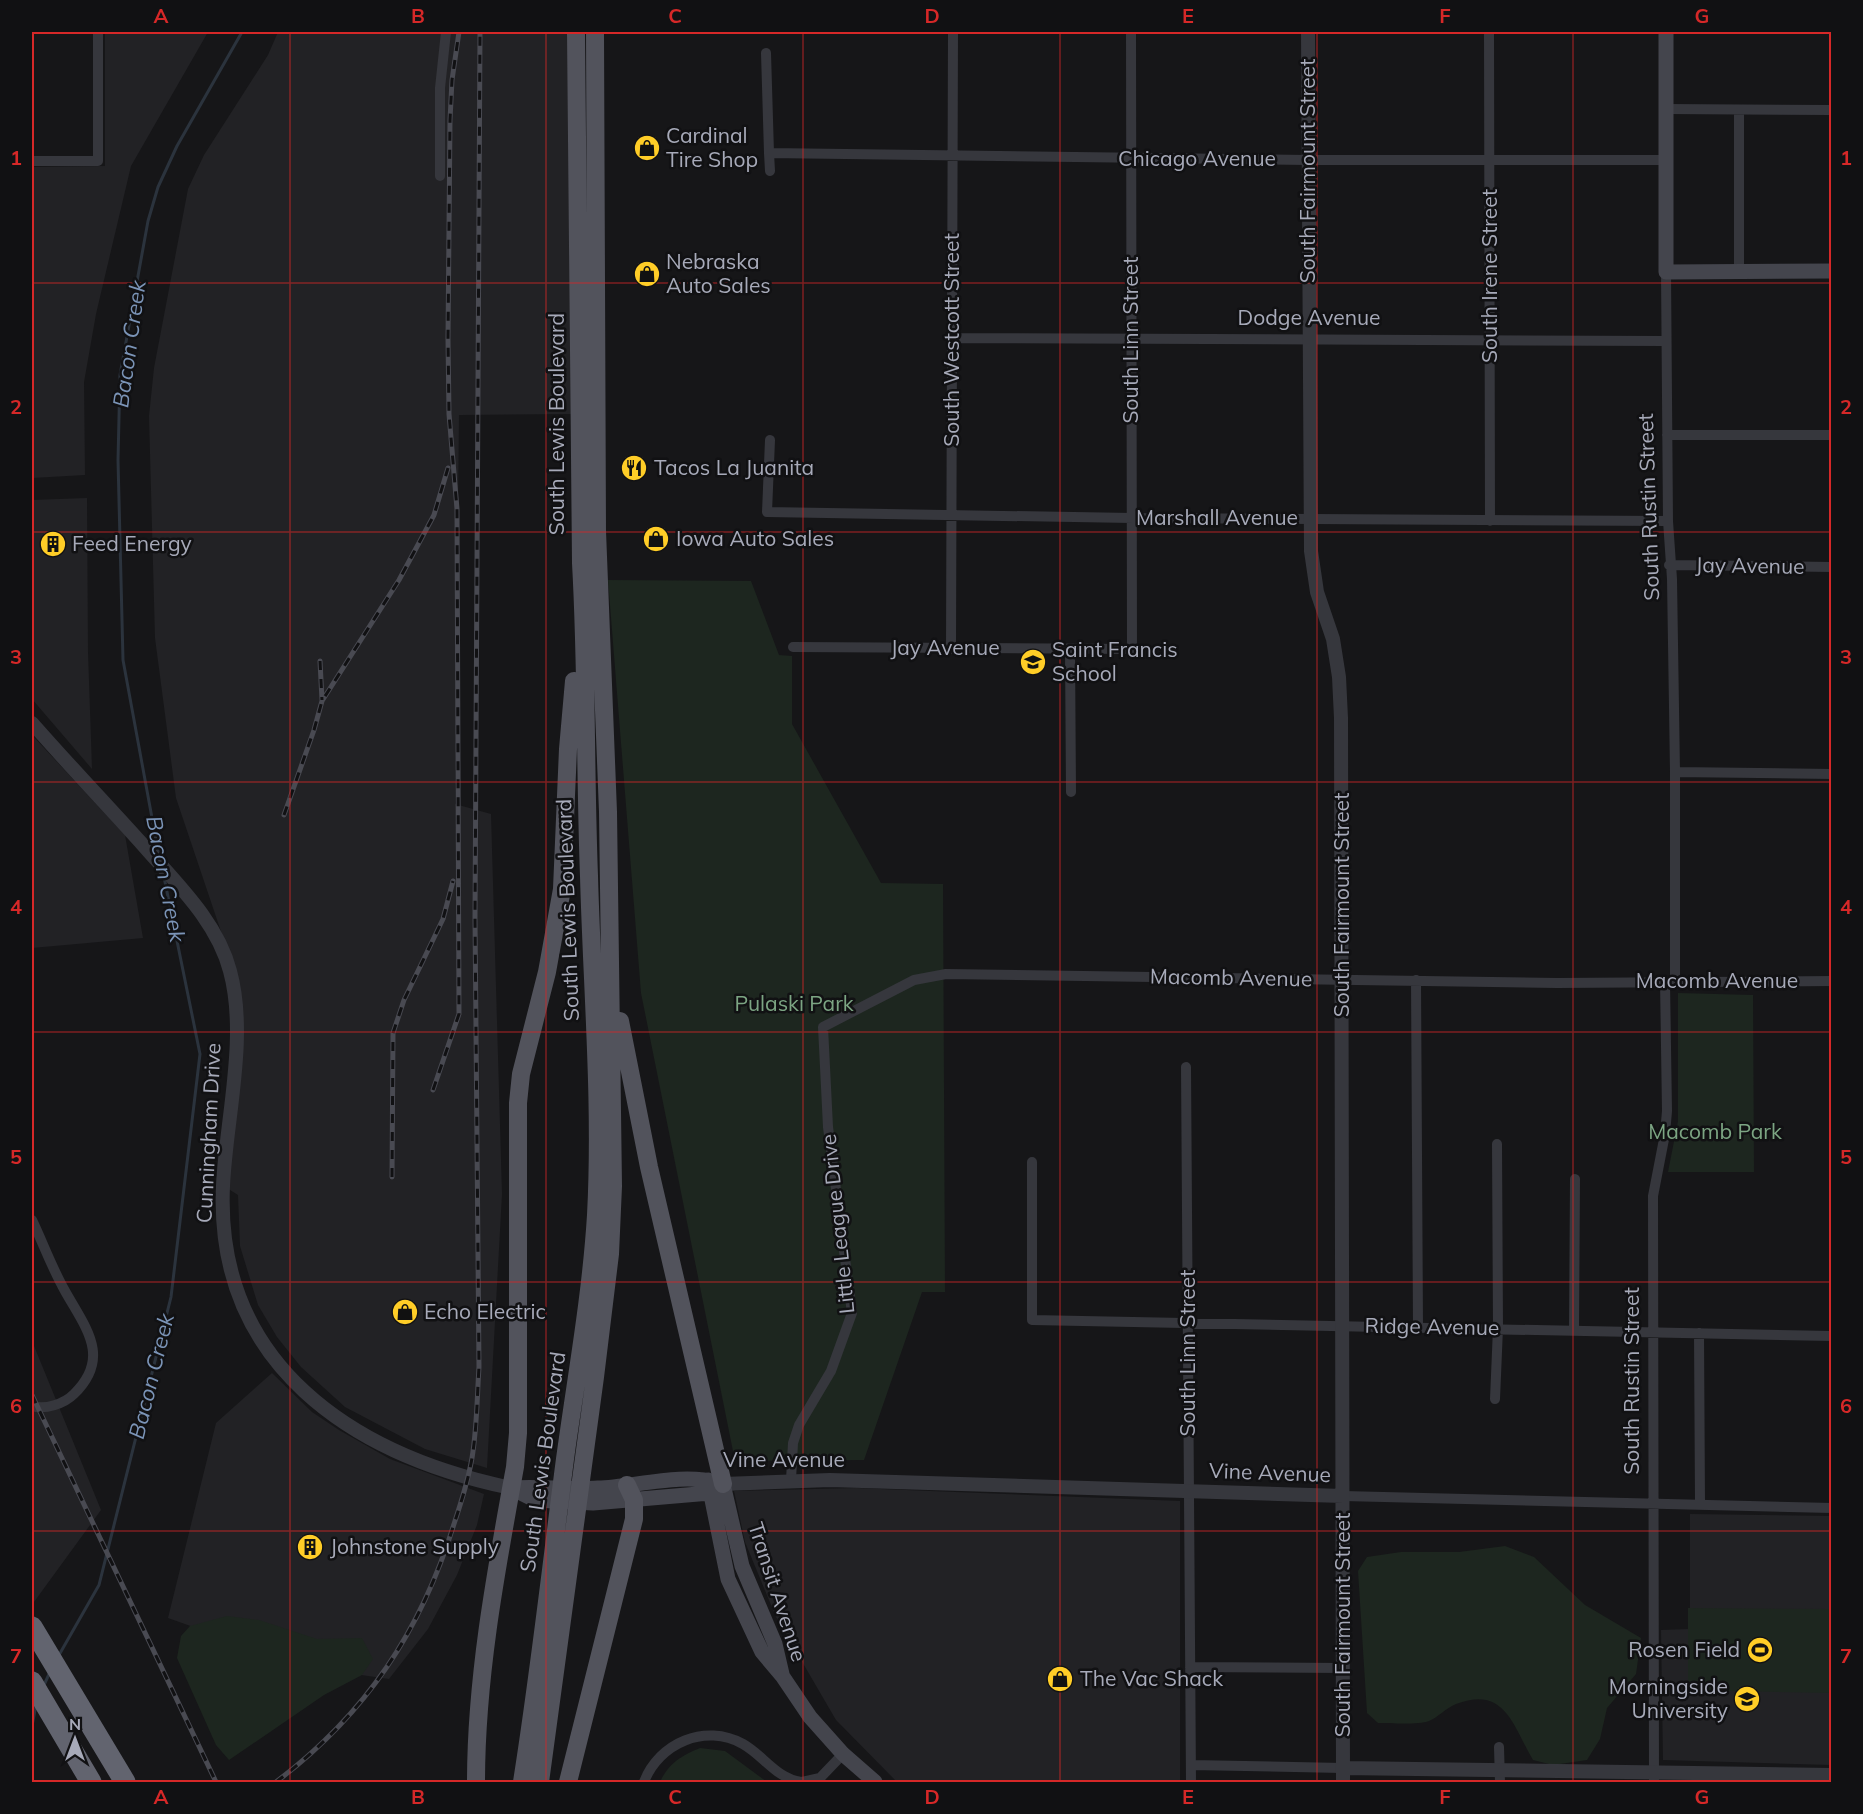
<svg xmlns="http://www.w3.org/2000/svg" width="1863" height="1814" font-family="Mulish,sans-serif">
<rect width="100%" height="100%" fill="#161618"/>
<path fill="#222225" d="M105,32h103l-77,134 -35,148 -12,68 1,93 -53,3v-311l73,-1z
M278,32h290l3,382 -112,1 -4,389 36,10 11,380 -15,274 -62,-19 -80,-42 -44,-40 -24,-30 -19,-32 -18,-59 -2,-51 -11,-7 11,-206 -62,-184 -21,-160 -6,-222 5,-48 34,-179 16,-34 64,-100z
M87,498l1,154 4,117 -60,-70v-199z
M32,735l93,100 18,103 -111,10z
M32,1341l69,169 -67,92 -2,-5z
M272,1373l40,39 27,18 51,29 94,35 -7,31 -20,50 -29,54 -39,50 -83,-12 -138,-49 48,-195z
M856,1488l324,13v281h-283l-61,-62 -60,-103 -31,-75 -11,-51z
M1690,1514l141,2v249l-168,-5 -2,-130 29,-1z"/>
<path fill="#1d261f" d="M608,580l143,1 28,74 13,1v68l89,159 62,1 2,408h-23l-58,168 -129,1 -94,-468z
M1678,993l75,2 1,177h-86l10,-51z
M1505,1546l29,11 51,48 56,33 -5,36 -29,34 -7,31 -13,21 -34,5 -20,-5c-20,-34 -28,-75 -77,-56 -10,4 -19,14 -27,17 -11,4 -38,2 -51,2l-11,-10 -9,-142 9,-14 34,-5h58z
M1688,1608l143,1v84l-143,-3z
M227,1616l32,4 58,19 45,-1 11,21 -11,16 -38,20 -95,65 -13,-15 -39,-87 4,-22 9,-10z
M700,1748l25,3 42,31h-107c9,-19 21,-26 40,-34z"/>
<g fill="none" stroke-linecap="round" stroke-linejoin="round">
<path stroke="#2b333d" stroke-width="3" d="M159,856l-36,-196 -5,-200 2,-85 28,-154 10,-34 19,-41 65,-114
M59,1655l40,-70 72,-288 29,-243 -36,-177
M44,1685l6,-13
M32,1726l4,-21"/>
<path stroke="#36373d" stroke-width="10" d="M1489,32l1,489
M766,53l3,100 538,7h359
M1666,109l166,1
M1739,110v162
M769,153l1,18
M32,161h66v-129
M440,176v-88l6,-56
M1666,272l2,249 4,58 3,193v209
M952,338l714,3
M1667,435h165
M770,440l-3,72 365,6 536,3
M1669,565l163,2
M793,647l339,2 -1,-617
M951,649l2,-617
M1070,649l1,143
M1675,772l157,2
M1416,980l2,346
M1186,1067l5,715
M1032,1162v158l800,16
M32,1220c11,23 20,48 33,71 20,36 47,66 9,103 -10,10 -29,16 -42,12
M1574,1331l1,-152
M1699,1333l1,170
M1495,1399l3,-71 -1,-184
M791,1480l2,-37 6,-18 32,-54 21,-58 -24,-186 -5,-100 91,-47 32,-6 611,9 275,-2
M1343,1496l489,12
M1190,1667l154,1
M1499,1747l1,35
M1191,1765l152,3
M644,1782c15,-39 61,-59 99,-38 21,12 33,34 58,38
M802,1782l18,-4 23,-24
M1654,1782l-1,-586 12,-62 2,-23 -2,-130"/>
<path stroke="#36373d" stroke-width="14" d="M1308,32l3,519 6,41 16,47 6,38 2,41 2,1064
M32,723c36,41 74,81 111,122 33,38 74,76 87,126 18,66 -4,148 -7,215 -8,179 130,269 288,302
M723,1484l107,-4 513,16
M1343,1768l489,7"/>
<path stroke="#44454d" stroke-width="15" d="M1666,32v240l166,-1
M708,1480l20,99 34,73 21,25 27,40 33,37 32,28
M723,1484l19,82 33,78 7,30
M511,1488l24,12 58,3 117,-10 7,-5
M511,1488c29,-2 58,2 87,0 35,-1 86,-16 119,-5"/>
<path stroke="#52535c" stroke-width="18" d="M620,1021l29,146 74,317
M476,1782c0,-105 20,-211 39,-315l3,-34v-330l3,-29 26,-102 15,-83 6,-140 6,-68
M522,1782c17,-107 29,-215 43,-323 11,-81 26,-162 31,-244 6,-113 -4,-226 -7,-339 -4,-104 -2,-209 -8,-313l-5,-531
M540,1782l55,-405 15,-123 3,-68 -5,-374 -11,-281 -2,-499
M568,1782l66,-263v-19l-7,-15"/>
<path stroke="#62646f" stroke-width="21" d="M32,1627l93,155
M32,1682l59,100"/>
<g stroke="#494a52" stroke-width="5">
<path id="rail" d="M320,661l2,39
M284,815l30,-85 8,-29 77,-121 35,-65 14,-47
M433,1090l26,-76 -2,-505 -8,-95 -1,-75 2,-219 2,-40 7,-48
M392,1177l1,-144 11,-33 39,-81 10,-38
M32,1395l184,387
M276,1782c90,-68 145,-151 178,-258 7,-21 14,-43 18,-66 5,-30 5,-60 7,-91l-4,-449 5,-886"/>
</g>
<use href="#rail" stroke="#111113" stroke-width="3" stroke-dasharray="9" stroke-linecap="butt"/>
</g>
<path fill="none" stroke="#d62828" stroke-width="1.5" stroke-opacity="0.55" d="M290,32v1750M546,32v1750M803,32v1750M1060,32v1750M1317,32v1750M1573,32v1750M32,283h1800M32,532h1800M32,782h1800M32,1032h1800M32,1282h1800M32,1531h1800"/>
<defs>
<g id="shop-disc" transform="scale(1.35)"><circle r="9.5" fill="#ffcd27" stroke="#111113"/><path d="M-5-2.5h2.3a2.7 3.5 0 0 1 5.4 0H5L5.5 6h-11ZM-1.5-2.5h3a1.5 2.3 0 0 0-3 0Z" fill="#111"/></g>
<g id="restaurant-disc" transform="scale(1.35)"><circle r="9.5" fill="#ffcd27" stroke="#111113"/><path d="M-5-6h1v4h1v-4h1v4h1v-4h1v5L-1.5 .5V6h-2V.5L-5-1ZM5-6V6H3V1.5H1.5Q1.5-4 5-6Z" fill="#111"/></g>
<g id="building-disc" transform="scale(1.35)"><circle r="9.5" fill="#ffcd27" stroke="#111113"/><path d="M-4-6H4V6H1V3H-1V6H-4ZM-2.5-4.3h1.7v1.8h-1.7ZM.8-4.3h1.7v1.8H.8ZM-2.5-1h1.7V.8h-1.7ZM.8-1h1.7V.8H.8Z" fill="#111"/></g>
<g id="school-disc" transform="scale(1.35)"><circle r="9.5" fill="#ffcd27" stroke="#111113"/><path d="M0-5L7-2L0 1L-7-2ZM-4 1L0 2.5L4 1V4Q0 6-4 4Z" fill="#111"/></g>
<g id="stadium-disc" transform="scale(1.35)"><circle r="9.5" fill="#ffcd27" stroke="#111113"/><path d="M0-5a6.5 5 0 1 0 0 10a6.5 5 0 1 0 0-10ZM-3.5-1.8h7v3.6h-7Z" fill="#111"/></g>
<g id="university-disc" transform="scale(1.35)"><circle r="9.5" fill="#ffcd27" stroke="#111113"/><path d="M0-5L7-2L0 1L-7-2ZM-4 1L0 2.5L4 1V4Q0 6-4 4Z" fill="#111"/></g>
</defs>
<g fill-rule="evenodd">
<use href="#shop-disc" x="647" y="148"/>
<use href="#shop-disc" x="647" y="274"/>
<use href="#restaurant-disc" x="634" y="468"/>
<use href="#shop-disc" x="656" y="539"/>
<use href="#building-disc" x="53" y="544"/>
<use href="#school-disc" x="1033" y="662"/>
<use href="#shop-disc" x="405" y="1312"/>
<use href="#building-disc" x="310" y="1547"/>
<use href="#stadium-disc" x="1760" y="1650"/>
<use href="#shop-disc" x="1060" y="1679"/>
<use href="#university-disc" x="1747" y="1699"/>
</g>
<g text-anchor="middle" stroke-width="5" stroke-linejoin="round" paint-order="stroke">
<g font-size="21" fill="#a7aab9" stroke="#111113" text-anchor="start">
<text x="666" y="143">Cardinal<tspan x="666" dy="24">Tire Shop</tspan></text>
<text x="666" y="269">Nebraska<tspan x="666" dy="24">Auto Sales</tspan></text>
<text x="654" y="475">Tacos La Juanita</text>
<text x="676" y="546">Iowa Auto Sales</text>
<text x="72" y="551">Feed Energy</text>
<text x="1052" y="657">Saint Francis<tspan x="1052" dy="24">School</tspan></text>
<text x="424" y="1319">Echo Electric</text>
<text x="330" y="1554">Johnstone Supply</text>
<text x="1740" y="1657" text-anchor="end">Rosen Field</text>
<text x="1080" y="1686">The Vac Shack</text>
<text x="1728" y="1694" text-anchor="end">Morningside<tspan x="1728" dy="24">University</tspan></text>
</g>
<g font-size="21" fill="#a7aab9" stroke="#111113">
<text x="1197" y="166">Chicago Avenue</text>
<text transform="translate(1308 171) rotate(-90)" y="7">South Fairmount Street</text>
<text transform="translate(1490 276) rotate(-90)" y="7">South Irene Street</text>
<text x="1309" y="325">Dodge Avenue</text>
<text transform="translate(952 340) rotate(-90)" y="7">South Westcott Street</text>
<text transform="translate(1131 340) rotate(-90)" y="7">South Linn Street</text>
<text transform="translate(557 424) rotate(-90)" y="7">South Lewis Boulevard</text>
<text transform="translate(1649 507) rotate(-92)" y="7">South Rustin Street</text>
<text x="1217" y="525">Marshall Avenue</text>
<text transform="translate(1750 566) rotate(1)" y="7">Jay Avenue</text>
<text x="945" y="655">Jay Avenue</text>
<text transform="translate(1342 905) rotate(-90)" y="7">South Fairmount Street</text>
<text transform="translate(568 910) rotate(-92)" y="7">South Lewis Boulevard</text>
<text transform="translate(1231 978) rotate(1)" y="7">Macomb Avenue</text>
<text x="1717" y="988">Macomb Avenue</text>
<text transform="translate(209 1133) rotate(-87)" y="7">Cunningham Drive</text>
<text transform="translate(838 1224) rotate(-96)" y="7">Little League Drive</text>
<text transform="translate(1432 1327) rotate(1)" y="7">Ridge Avenue</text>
<text transform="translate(1188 1353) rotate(-90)" y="7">South Linn Street</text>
<text transform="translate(1632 1381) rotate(-90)" y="7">South Rustin Street</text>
<text x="784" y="1467">Vine Avenue</text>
<text transform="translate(543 1462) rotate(-82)" y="7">South Lewis Boulevard</text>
<text transform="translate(1270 1473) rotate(2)" y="7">Vine Avenue</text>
<text transform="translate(777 1592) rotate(72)" y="7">Transit Avenue</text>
<text transform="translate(1343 1625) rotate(-90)" y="7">South Fairmount Street</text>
</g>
<g font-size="21" fill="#7ca583" stroke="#111113">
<text x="794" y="1011">Pulaski Park</text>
<text x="1715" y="1139">Macomb Park</text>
</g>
<g font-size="22" font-style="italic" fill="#7b94b7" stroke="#111113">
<text transform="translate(129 344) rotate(-82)" y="8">Bacon Creek</text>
<text transform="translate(166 879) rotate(79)" y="8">Bacon Creek</text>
<text transform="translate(151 1376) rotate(-76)" y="8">Bacon Creek</text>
</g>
</g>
<rect width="1863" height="1814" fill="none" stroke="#111113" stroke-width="66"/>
<g transform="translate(75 1739)" stroke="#111113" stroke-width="4.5" paint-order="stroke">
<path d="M0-4.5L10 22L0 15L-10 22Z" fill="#a7aab9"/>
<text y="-9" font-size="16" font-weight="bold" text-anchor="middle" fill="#a7aab9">N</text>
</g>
<rect x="33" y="33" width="1797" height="1748" fill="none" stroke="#d62828" stroke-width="2"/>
<g font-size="20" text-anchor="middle" font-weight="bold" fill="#d62828">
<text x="161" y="23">A</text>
<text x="418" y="23">B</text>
<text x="675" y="23">C</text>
<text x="932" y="23">D</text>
<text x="1188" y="23">E</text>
<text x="1445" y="23">F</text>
<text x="1702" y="23">G</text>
<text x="16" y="165">1</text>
<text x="1846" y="165">1</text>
<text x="16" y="414">2</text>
<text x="1846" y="414">2</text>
<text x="16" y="664">3</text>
<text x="1846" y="664">3</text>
<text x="16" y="914">4</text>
<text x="1846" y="914">4</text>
<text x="16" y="1164">5</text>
<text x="1846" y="1164">5</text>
<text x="16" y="1413">6</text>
<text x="1846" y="1413">6</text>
<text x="16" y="1663">7</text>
<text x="1846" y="1663">7</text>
<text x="161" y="1804">A</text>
<text x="418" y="1804">B</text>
<text x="675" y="1804">C</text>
<text x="932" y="1804">D</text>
<text x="1188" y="1804">E</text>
<text x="1445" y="1804">F</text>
<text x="1702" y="1804">G</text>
</g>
</svg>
